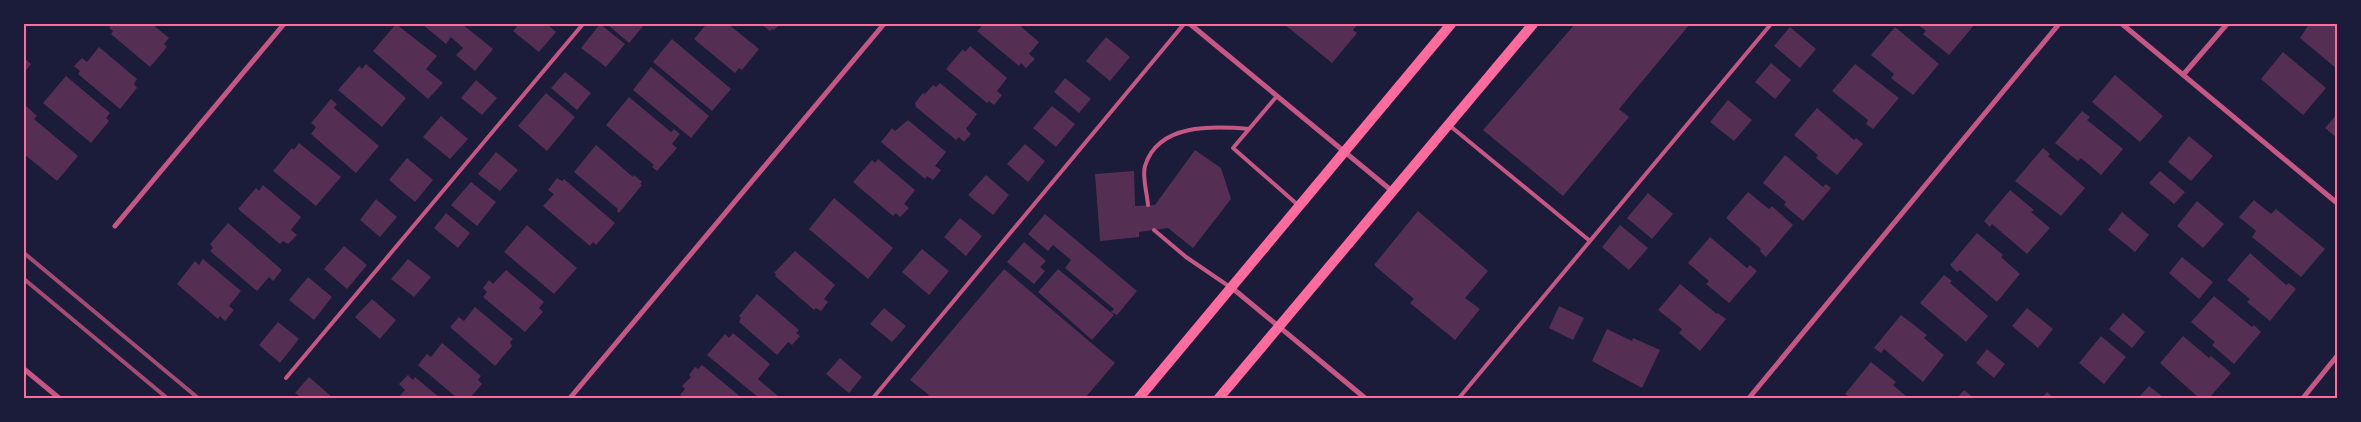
<svg xmlns="http://www.w3.org/2000/svg" width="2361" height="422" font-family="Cabin,sans-serif">
<rect width="100%" height="100%" fill="#1b1b3a"/>
<path fill="#542f53" d="M112,24h40l17,14 -5,6 3,3 -17,20 -39,-33 2,-3 -4,-3z
M396,24l41,32 -11,13 17,14 -15,16 -55,-48z
M422,24h40l31,25 -18,22 -19,-16 7,-7 -12,-11 -5,7z
M519,24h28l9,8 -17,20 -26,-21z
M600,24l25,20 -19,23 -25,-19z
M607,24h38l-16,19z
M703,24h25l31,25 -17,21 -3,-2 -4,5 -41,-34 11,-13z
M761,24h19l-6,6 -2,-1 -2,2z
M984,24h34l21,18 -10,12 6,5 -9,9 -5,-5 -2,3 -42,-35z
M1284,24h74l-5,6 4,3 -25,30z
M1575,24h115l-71,85 10,8 -66,79 -80,-66z
M1917,24h58l-26,31 -26,-21 3,-3z
M2309,24h26l2,2v43l-37,-31z
M1790,27l26,22 -16,19 -26,-22z
M1895,27l44,37 -26,31 -22,-17 3,-4 -23,-19z
M1106,37l24,20 -20,24 -24,-20z
M672,39l59,50 -19,22 -59,-49z
M970,46l37,32 -10,13 5,4 -8,10 -5,-4 -2,2 -41,-34 17,-20 2,3z
M99,47l38,32 -3,5 3,4 -17,21 -42,-35 2,-3 -6,-5 8,-8 5,4z
M2283,52l43,36 -23,27 -42,-36z
M24,58l7,6 -7,9z
M1771,63l20,17 -16,19 -20,-17z
M366,64l40,34 -24,29 -44,-37 21,-24 3,3z
M1855,64l44,34 -26,31 -7,-5 2,-4 -36,-29z
M651,67l58,49 -18,22 -58,-48z
M565,72l26,21 -14,17 -26,-22z
M2115,75l48,41 -23,26 -48,-40z
M66,76l44,37 -4,5 3,3 -18,22 -48,-40z
M1065,78l26,21 -12,14 -25,-21z
M476,80l21,18 -15,17 -21,-17z
M940,83l37,31 -11,15 5,5 -7,8 -5,-5 -3,3 -40,-33 -1,-4 8,-10 2,1 8,-9 3,2z
M546,93l29,24 -28,34 -29,-25z
M629,97l42,35 3,-3 6,5 -8,10 5,4 -20,23 -5,-4 2,-2 -48,-40z
M331,99l6,5 -3,4 45,38 -23,27 -45,-39 5,-7 -5,-4z
M1728,100l24,20 -18,21 -24,-19z
M24,104l13,12 -3,3 44,37 -21,25 -33,-27z
M1052,106l23,18 -19,23 -23,-19z
M1817,108l37,32 2,-2 7,6 -26,31 -21,-17 2,-3 -24,-20z
M2082,111l8,6 -3,3 36,29 -22,26 -20,-17 -3,3 -23,-18z
M2337,114v24l-12,-10z
M441,116l27,23 -18,20 -27,-22z
M908,120l38,32 -11,14 6,4 -8,10 -6,-4 -2,3 -44,-37 11,-14 3,3z
M2189,136l24,20 -22,25 -23,-19z
M299,143l42,34 -25,29 -43,-35 19,-23 2,2z
M1025,144l20,17 -17,21 -21,-18z
M596,145l37,32 1,-2 8,7 -2,2 2,1 -23,28 -2,-2 1,-2 -44,-37z
M2043,148l7,6 -2,2 37,32 -24,28 -46,-35z
M1195,150l26,18 10,31 -38,49 -25,-20 -29,4v5l-39,4 -5,-67 39,-3 1,35 20,-1z
M496,152l22,18 -18,21 -22,-17z
M1785,155l38,32 3,-3 5,4 -28,33 -19,-16 2,-3 -23,-19z
M407,158l26,22 -18,22 -26,-22z
M878,159l37,31 -11,14 5,4 -9,9 -4,-4 -3,3 -40,-34 19,-22 3,3z
M2160,171l25,21 -11,12 -25,-21z
M986,175l23,20 -16,20 -25,-20z
M557,178l5,3 2,-2 51,44 -19,22 -3,-3 -3,4 -47,-40 11,-12 -6,-4z
M471,182l25,20 -19,24 -26,-21z
M263,185l38,32 -10,13 6,5 -9,9 -5,-3 -3,3 -42,-35 18,-21 3,3z
M2010,190l24,20 -3,2 19,16 -23,26 -35,-30 -2,3 -6,-6z
M1748,192l21,17 3,-3 21,19 -27,32 -6,-6 1,-2 -35,-31z
M1648,193l25,21 -21,25 -25,-21z
M834,198l59,50 -25,31 -59,-50z
M376,199l21,18 -17,20 -20,-17z
M2254,200l17,14 5,-5 49,40 -24,28 -49,-40 4,-6 -17,-14z
M2197,201l27,23 -21,24 -26,-22z
M1418,211l70,60 -23,27 15,11 -25,31 -45,-37 4,-4 -40,-34z
M2122,212l27,23 -14,17 -27,-22z
M446,213l24,20 -12,15 -24,-20z
M1045,214l92,77 -20,24 -6,-3 3,-3 -49,-41 6,-8 -18,-15 -5,6 -20,-17z
M960,218l22,18 -16,20 -22,-19z
M228,223l54,47 -9,11 -4,-4 -12,14 -47,-40 3,-3 -3,-4z
M527,225l50,43 -23,26 -50,-42z
M1620,225l28,23 -19,22 -27,-23z
M1977,233l26,22 -2,2 19,17 -23,28 -37,-32 -3,2 -7,-7z
M1710,237l37,31 3,-3 7,6 -28,32 -23,-19 3,-3 -21,-18z
M1024,242l22,19 -6,6 5,4 -11,13 -27,-22z
M344,246l23,19 -20,24 -23,-20z
M922,249l27,22 -20,24 -27,-23z
M795,251l40,34 -11,14 4,3 -7,9 -5,-3 -2,2 -39,-34 1,-2 -2,-1z
M2250,253l36,32 3,-2 7,6 -26,32 -23,-19 3,-3 -23,-19z
M2182,257l31,25 -14,17 -30,-26z
M203,259l38,32 -12,15 5,4 -9,11 -5,-5 -2,3 -41,-35 18,-23 4,4z
M408,259l23,18 -17,20 -23,-18z
M1004,269l111,94 -30,35h-159l3,-3 -19,-15z
M1058,269l56,46 -22,25 -54,-48z
M506,270l38,32 -5,6 4,4 -18,20 -42,-35 4,-5 -4,-4 6,-8 4,4z
M1944,275l8,6 -2,2 38,33 -22,26 -46,-39z
M308,277l24,20 -18,23 -25,-20z
M1680,284l37,30 1,-1 8,6 -26,32 -21,-18 3,-4 -24,-19z
M757,294l42,36 -3,3 4,3 -8,9 -4,-3 -11,13 -38,-33 2,-4 -2,-2z
M2214,296l38,31 2,-2 7,7 -27,32 -22,-19 3,-3 -24,-20z
M372,299l24,21 -16,19 -25,-22z
M1559,306l25,12 -11,22 -24,-12z
M475,307l38,32 -3,3 2,4 -17,20 -45,-39 9,-10 5,4z
M884,308l22,18 -14,16 -22,-18z
M2027,308l26,21 -15,19 -26,-22z
M2123,313l22,19 -13,16 -23,-19z
M1901,315l26,20 -3,3 20,17 -21,27 -39,-33 -3,4 -7,-5z
M278,322l21,17 -19,24 -21,-18z
M1607,329l25,12 1,-3 27,12 -18,38 -50,-27z
M733,333l37,31 -12,15 21,18 -2,1h-18l-52,-43 18,-21 4,4z
M2101,336l25,21 -22,27 -25,-21z
M2183,336l26,22 2,-2 20,17 -22,25h-10l-39,-35z
M442,343l39,33 -3,4 4,4 -12,14h-13l-39,-33 9,-11 4,3z
M1987,349l18,15 -11,14 -18,-15z
M840,358l22,19 -13,16 -23,-19z
M1871,362l25,20 -3,3 15,13h-57l-6,-4z
M702,365l40,33h-58l-4,-3 5,-6 -3,-3 9,-9 -2,-2 6,-8 3,2z
M408,375l5,5 2,-3 25,21h-42l7,-8 -6,-6z
M309,377l23,20 -1,1h-29l-7,-5z
M2149,386l9,7 6,5h-26z
M1964,390l10,8h-17z
M2047,392l7,6h-12z"/>
<g fill="none" stroke-linecap="round" stroke-linejoin="round">
<path stroke="#c65784" stroke-width="4" d="M1277,96l-44,52 65,57
M1449,125l141,116
M1148,205c-1,-12 -6,-29 -3,-39 13,-43 68,-40 104,-37
M1154,230l32,27 44,30
M286,378l297,-354
M873,398l311,-374
M1459,398l312,-374"/>
<path stroke="#c65784" stroke-width="5" d="M1190,24l202,167
M2122,24l215,179
M2183,75l44,-51
M115,226l169,-202
M1231,287l134,111
M24,369l35,29
M570,398l314,-374
M1749,398l310,-374
M2303,398l34,-42"/>
<path stroke="#ff6b9d" stroke-width="10" d="M1139,398l312,-374
M1219,398l314,-374"/>
<path stroke="#a44b75" stroke-width="4" d="M24,253l174,145
M24,279l143,119"/>
</g>
<rect width="2361" height="422" fill="none" stroke="#1b1b3a" stroke-width="50"/>
<rect x="25" y="25" width="2311" height="372" fill="none" stroke="#ff6b9d" stroke-width="2"/>
</svg>
